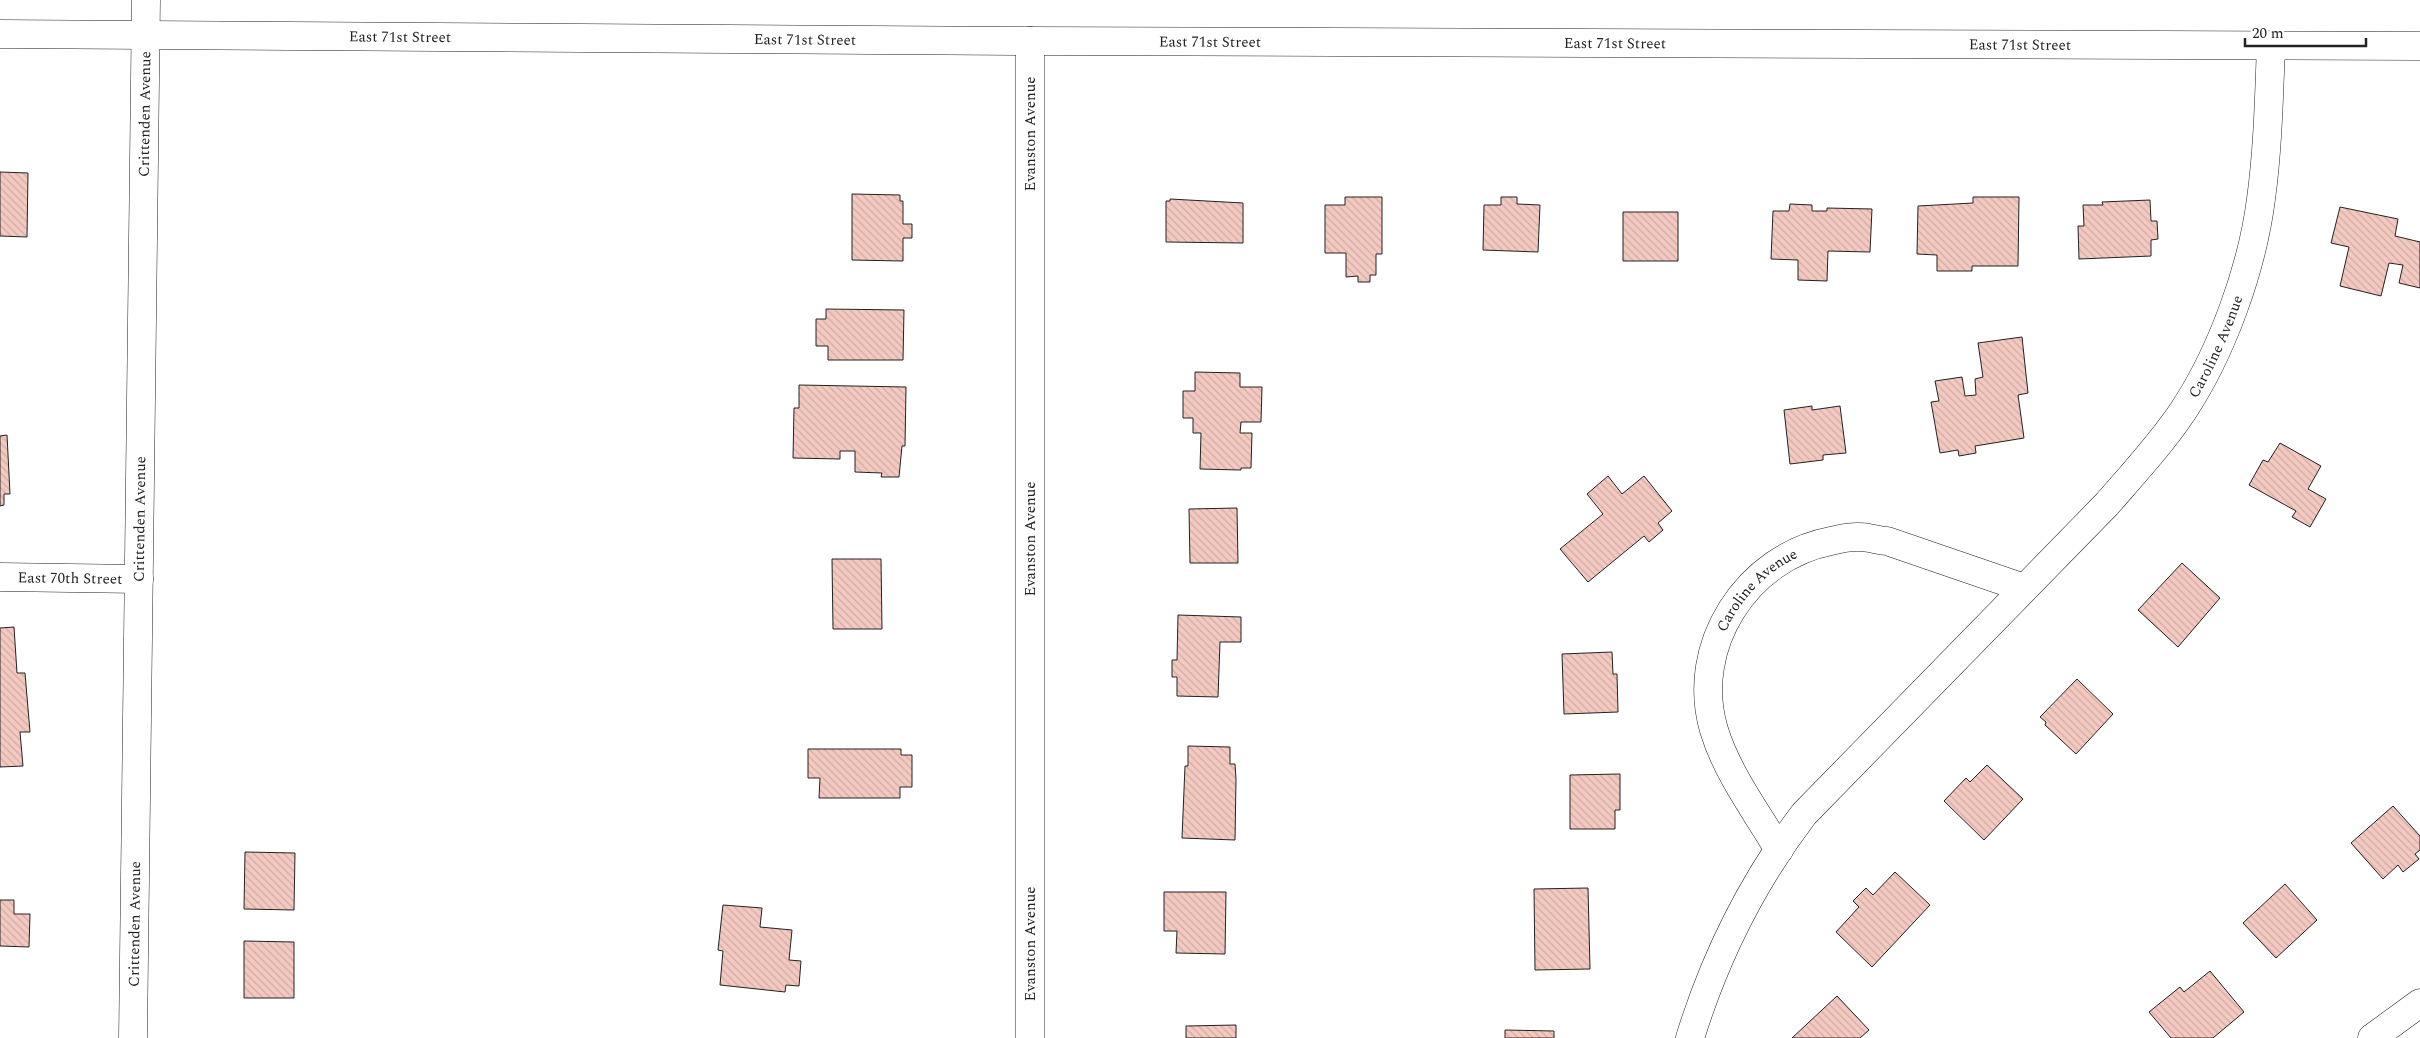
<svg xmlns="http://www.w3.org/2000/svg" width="2420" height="1038" font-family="Spectral,serif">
<defs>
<pattern id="building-back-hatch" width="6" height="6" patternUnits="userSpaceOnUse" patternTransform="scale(1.25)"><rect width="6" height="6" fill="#f3c9c0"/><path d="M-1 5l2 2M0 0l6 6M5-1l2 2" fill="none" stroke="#d0aca5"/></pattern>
</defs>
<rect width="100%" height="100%" fill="#fff"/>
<path fill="url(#building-back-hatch)" stroke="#222" d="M0,172l28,1 -1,64 -27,-1z
M852,194l48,1v6h3v23h9v14h-9v23l-51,-1z
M1345,197h37v57h-6v21h-6v7h-12v-6l-12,1v-24h-21v-48h20z
M1501,197h16v7l23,1 -2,47 -55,-2 1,-45h17z
M1973,197h46l-1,69h-46v5h-35v-16l-20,-1 1,-48 55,-3z
M1170,199l73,4v40l-77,-1v-41h4z
M2150,200l1,21h6l1,18 -7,1v16l-72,3 -1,-33h6l-1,-21h20l-1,-3z
M1790,204l22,1v6h15v-3l45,1 -2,43 -42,-1 -1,30 -29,-1v-20l-27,-1 2,-48h16z
M2340,207l58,12 -3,17 25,6v46l-21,-5 4,-18 -14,-2 -8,33 -41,-10 9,-39 -18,-4z
M1623,212h55v49h-55z
M826,309l78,1 -1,50h-75v-14h-12v-27h10z
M2022,337l6,56 -10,2 6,43 -49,8 1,7 -17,3 -1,-6 -18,3 -9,-51 8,-1 -4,-20 27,-4 3,19 11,-1 -1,-16 8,-2 -5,-34z
M1195,372l45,1v14h22l-1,35h-20l-1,11h12l-1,35h-10v2l-41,-1 1,-36h-8v-15h-10v-27h12z
M799,385l107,2 -1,59h-3l-3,31h-18l1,-4 -27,-1v-21h-15v8l-47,-1 1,-50h5z
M1812,406v4l28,-4 6,47 -23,2v5l-33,4 -6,-54z
M7,435l3,59h-6v11l-4,1v-70z
M2280,443l41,23 -13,23 18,10 -16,28 -18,-10 4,-6 -47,-26 14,-25 5,2z
M1608,476l14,18 22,-18 28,35 -14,12 5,7 -14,12 -5,-6 -56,46 -28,-33 43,-35 -16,-20z
M1237,508l1,55h-48l-1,-54z
M832,559h49l1,70h-49z
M2182,563l38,35 -42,49 -40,-37z
M1178,615l63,2v25h-21l-2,55 -41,-1v-19h-5v-17h5z
M14,627l3,46h8l5,59h-10l3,34 -23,1v-139z
M1612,652l1,22h4l1,38 -54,2 -2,-60z
M2077,679l36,35 -37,40 -31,-29 1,-3 -6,-5z
M1188,746l42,1v17h5l1,15 -1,61 -53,-2 3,-72h3z
M808,749h93v6h11v32h-12v11h-81l1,-20h-12z
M1987,765l36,34 -39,41 -40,-39 22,-23 4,4z
M1620,774v36h-5v19h-45v-54z
M2393,806l27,30v14l-5,4 4,5 -16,13 -5,-7 -15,14 -32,-36z
M245,852l50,1 -1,57 -50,-1z
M1895,872l35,33 -58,62 -36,-35 23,-25 -6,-6 13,-13 7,7z
M2285,884l32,36 -41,38 -33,-35z
M1588,888l2,81 -55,1 -1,-81z
M1164,892h62l-1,62 -49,-1 1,-22h-13z
M0,900h14v14h16l-1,33 -29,-1z
M723,905l39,3 -2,19 32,3 -3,30 12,1 -2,25 -13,-1 -1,7 -65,-7 3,-34 -5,-1z
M244,941l50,1v56h-50z
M2210,971l34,41 -31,26h-42l-22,-26 31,-25 4,5z
M1837,996l32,34 -9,8h-68z
M1236,1025v13h-50v-12z
M1505,1030l49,1v7h-49z"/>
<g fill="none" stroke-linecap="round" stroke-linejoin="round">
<g stroke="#222" stroke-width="29">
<g id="street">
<path id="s1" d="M0,34l1030,7 1390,5"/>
<path id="s2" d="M0,577l139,2"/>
<path id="s3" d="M1779,850c-23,-39 -52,-77 -65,-120 -25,-84 33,-173 117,-189 12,-3 27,-5 38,-3 7,1 11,3 18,3l137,47"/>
<path id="s4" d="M133,1038l13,-1038"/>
<path d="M1030,1038v-997"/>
<path id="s5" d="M1690,1038c25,-81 63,-157 114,-224l303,-310c26,-30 54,-60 76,-93 39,-59 69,-142 78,-212 7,-51 8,-103 10,-154"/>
<path d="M2372,1038l48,-35"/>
</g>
</g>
<use href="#street" stroke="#fff" stroke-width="28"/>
</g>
<g text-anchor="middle" stroke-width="4" stroke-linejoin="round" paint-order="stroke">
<g font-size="15" fill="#222" stroke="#fff">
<text dy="5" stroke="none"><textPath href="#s1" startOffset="400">East 71st Street</textPath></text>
<text dy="5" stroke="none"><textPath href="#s1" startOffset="805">East 71st Street</textPath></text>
<text dy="5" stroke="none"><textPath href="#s1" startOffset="1210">East 71st Street</textPath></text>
<text dy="5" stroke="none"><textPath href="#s1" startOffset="1615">East 71st Street</textPath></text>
<text dy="5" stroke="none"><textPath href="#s1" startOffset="2020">East 71st Street</textPath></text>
<text dy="5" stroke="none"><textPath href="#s4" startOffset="924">Crittenden Avenue</textPath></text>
<text transform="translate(1030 134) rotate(-90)" y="5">Evanston Avenue</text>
<text dy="5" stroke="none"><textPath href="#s5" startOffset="879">Caroline Avenue</textPath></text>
<text dy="5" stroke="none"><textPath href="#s4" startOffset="519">Crittenden Avenue</textPath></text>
<text transform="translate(1030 539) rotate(-90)" y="5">Evanston Avenue</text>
<text dy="5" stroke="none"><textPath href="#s2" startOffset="70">East 70th Street</textPath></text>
<text dy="5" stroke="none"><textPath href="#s3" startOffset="294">Caroline Avenue</textPath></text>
<text dy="5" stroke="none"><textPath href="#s4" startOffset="114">Crittenden Avenue</textPath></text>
<text transform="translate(1030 944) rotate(-90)" y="5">Evanston Avenue</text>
</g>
</g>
<path d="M2245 38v8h121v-8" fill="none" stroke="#222222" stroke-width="2.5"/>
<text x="2252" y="38" font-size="15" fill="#222222" stroke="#ffffff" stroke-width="4" paint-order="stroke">20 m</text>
</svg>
